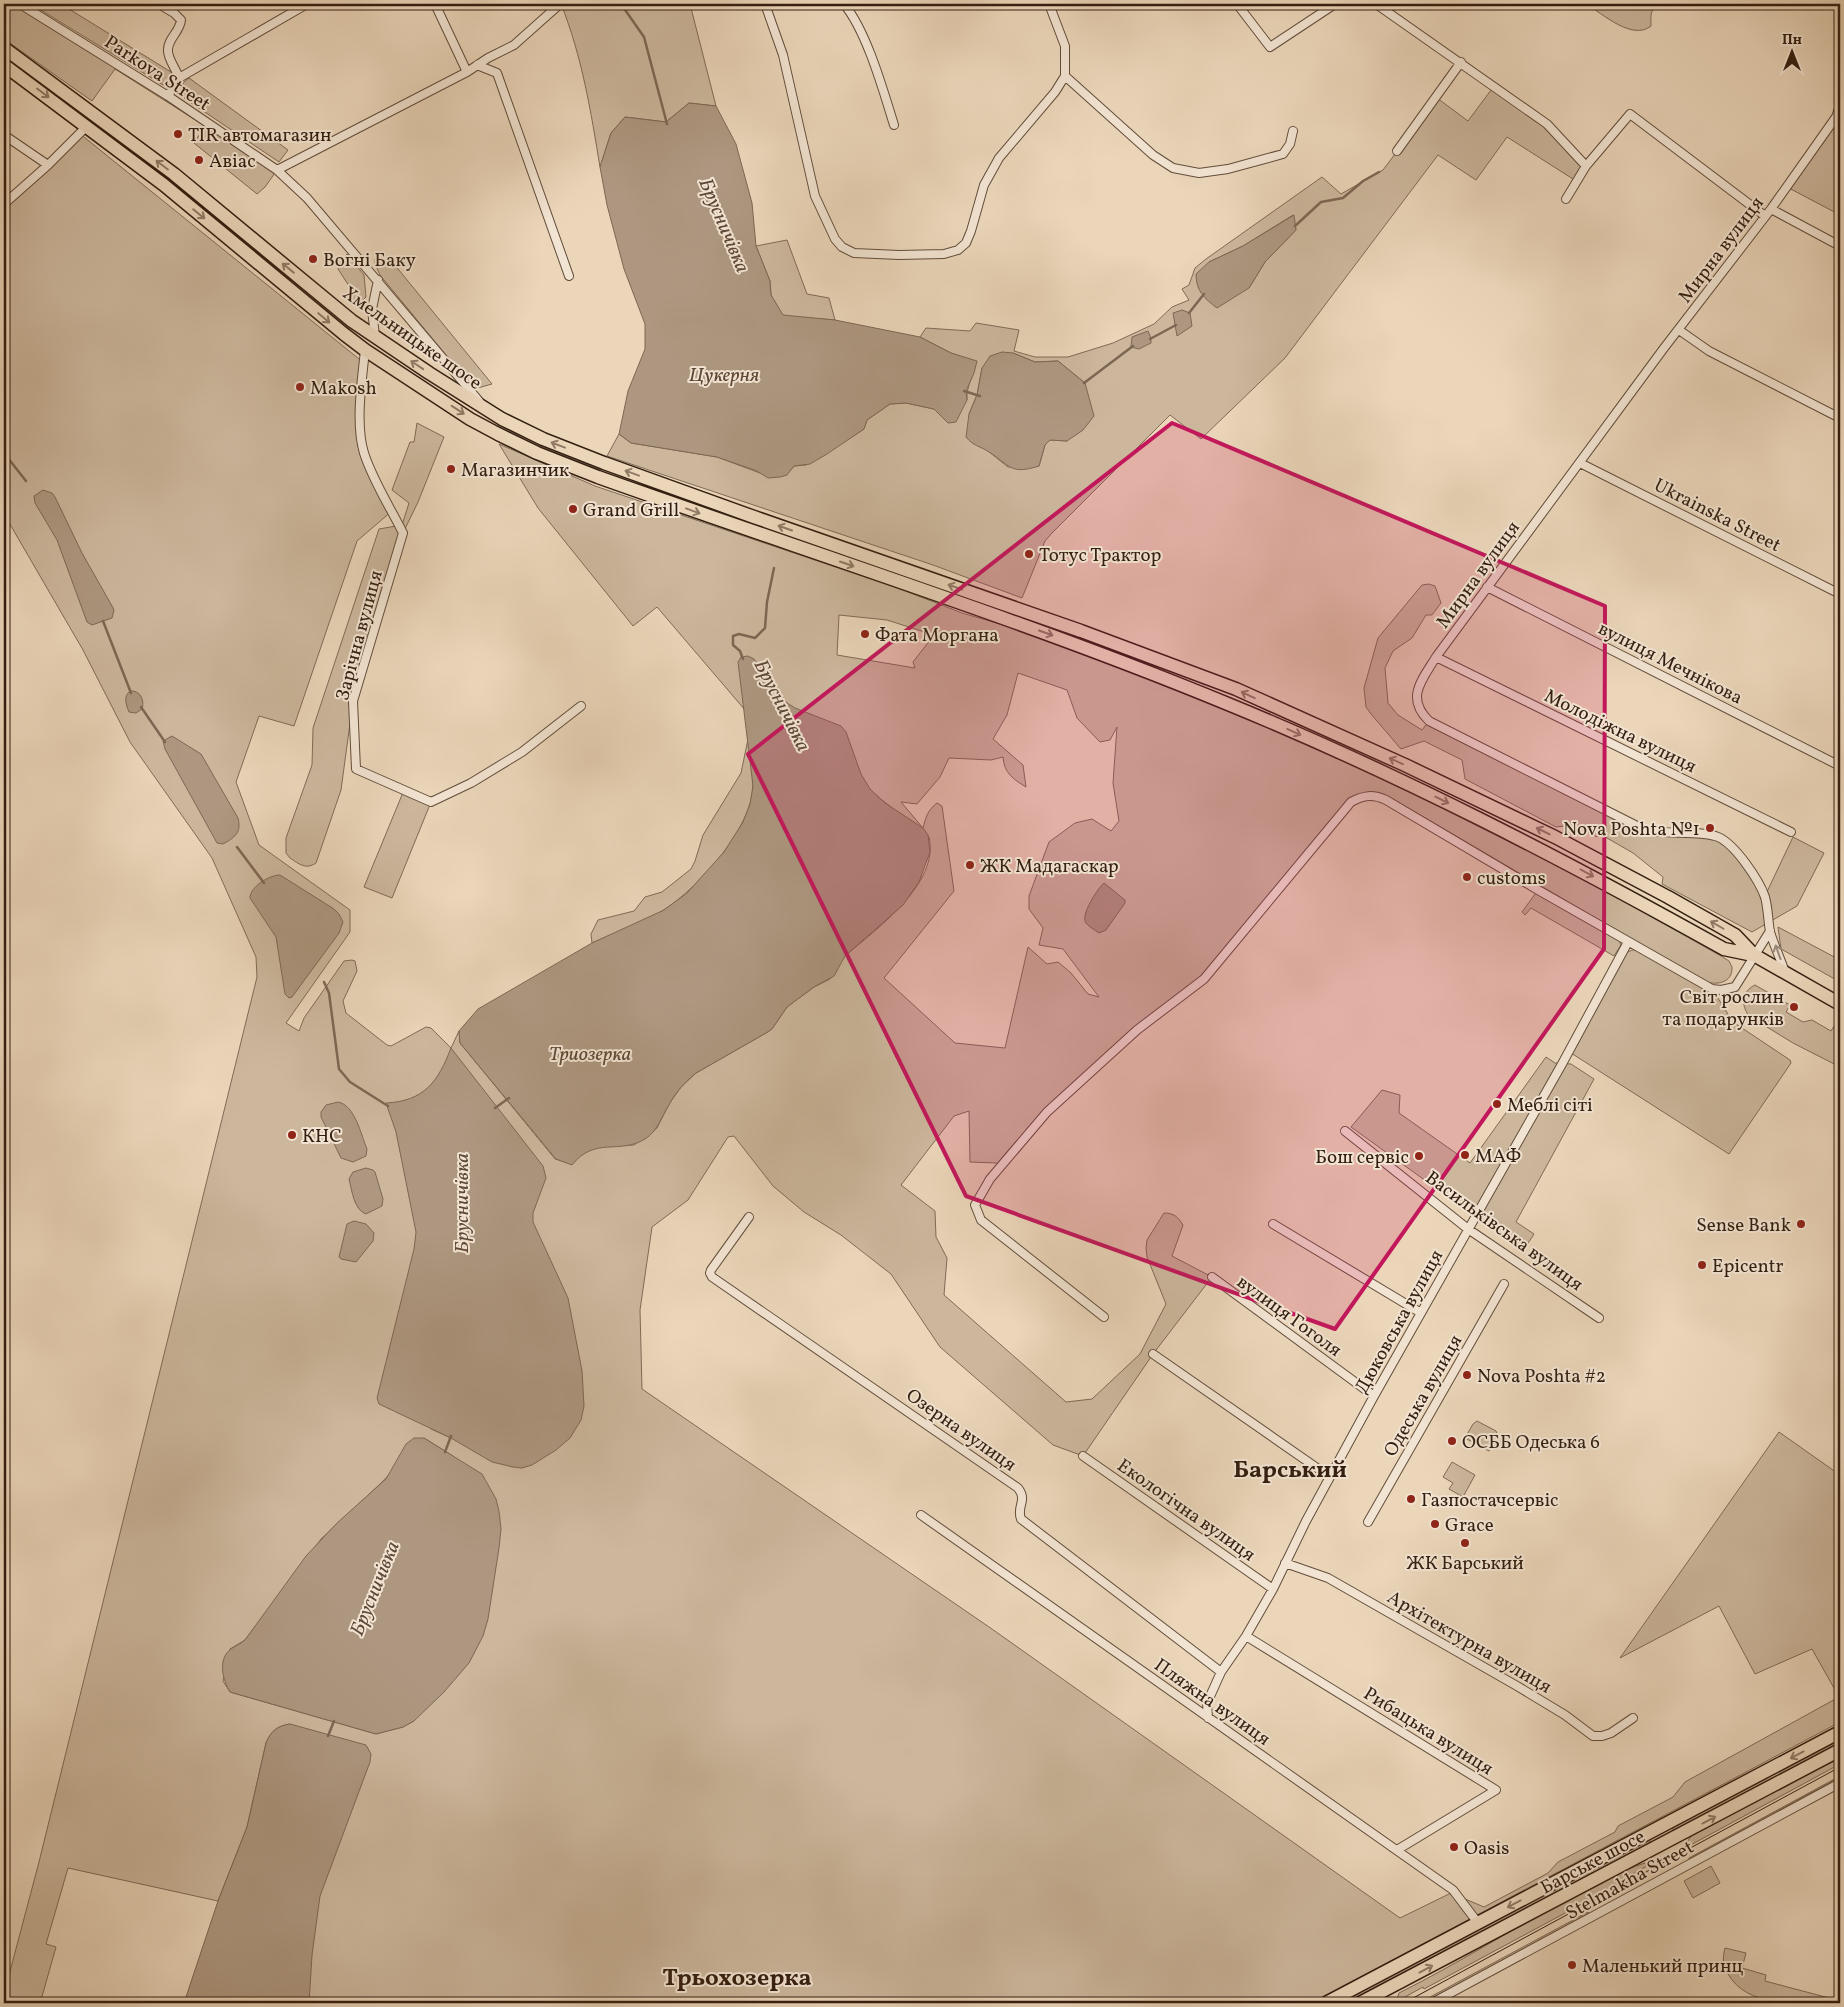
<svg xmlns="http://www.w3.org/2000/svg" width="1844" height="2007" font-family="Vollkorn,serif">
<rect width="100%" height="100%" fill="#ebd6ba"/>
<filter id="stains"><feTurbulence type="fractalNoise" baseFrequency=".004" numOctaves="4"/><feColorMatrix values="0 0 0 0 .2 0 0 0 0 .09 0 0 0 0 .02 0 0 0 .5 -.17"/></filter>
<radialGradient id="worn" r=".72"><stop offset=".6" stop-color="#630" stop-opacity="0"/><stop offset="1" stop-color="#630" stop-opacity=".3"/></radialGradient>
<path fill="#ccb79d" stroke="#806a56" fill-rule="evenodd" d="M4,4h16l257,166 -12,17 -8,7 -63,-51 11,-17 -90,-57 -23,32 -88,-62z
M31,4h30l110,68 2,8 -10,5z
M561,4h129l26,102 -27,-3 -23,19 -41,-5 -14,16 -11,34c-9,-55 -18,-111 -39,-163z
M1586,4h78c-15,4 -13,9 -13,22 -19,15 -48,-12 -65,-22z
M189,78l99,72 -9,12 -95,-64 -1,-15z
M1494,86l53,38 39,42 -13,13 -66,-42 -31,43 -38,-25 -153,203 -84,81 -31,-24 -118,118 -7,8 -23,57 -89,-33 -326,-109 12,-22 12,9 86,14 43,16h28l6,-7 12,-1 58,-36 3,-9 23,-16 16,-1 28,6 33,-9c-1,-14 7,-25 9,-38l-25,-9 -31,-16 6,-9 44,3 6,-8 43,7 -5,21 21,6h33l45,-14 41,-19 18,-17 17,-7 -7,-11 7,-4 6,-17 11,-9 116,-82 19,17 42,-24 54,-72 31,23zM1293,215l3,15 -31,32 -16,26 -40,-26 34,-16zM1013,353l22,9 23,-1 27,22 -18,58 -17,-1 -5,5 -6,21 -31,1 -20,-16 -19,-37 8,-19 5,-27z
M1840,106v109l-53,-28z
M79,133l285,230 -3,78 31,70 -35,30 -63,185 -35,-10 -23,66 23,63 91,65v22l-64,91 13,8 5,-13 40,-57 8,-1 3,1 2,10 -14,30 3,12 41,32 4,1 35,-19 5,1 20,20 8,-17 1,12 95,116 17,5 7,-8 13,-7 10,-3 32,-1 23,-17 12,-24 12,-17 15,-14 70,-40 6,-4 15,-22 27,-20 16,-8 6,-7 5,-11 4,-5c30,-26 95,-72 84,-119l-183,-144 -1,17 -88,-103 -24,19 -95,-118 -39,-64 96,42 303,102 64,25 48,14 217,81 169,74 149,75 176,99 8,5 3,6c1,16 -16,19 -29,14l-310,-182 -33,-3 -156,183 -67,51 -90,82 -46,54 -5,-3 -26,-1 -1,-51 -15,5 -53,69 34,26 1,26 11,21 -3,37 122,107 26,-3 48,-45 26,-50 -19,-47 -1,-9 1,-8 17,-27c10,0 14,4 19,12l-11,31 40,21 -59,77 -70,102 -30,-11 -113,-98 -49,-73 -50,-39 -37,-23 -31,-26 -39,-50 -6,1 -40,63 -36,27 -12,83 2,79 350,240 408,289 51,-25 33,14 64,-34 10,-11 57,-30 3,-6 55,-29 12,-15 154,-85 -27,-48 -57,25 -36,-68 -99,52 159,-226 61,43v247l-528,281h-1034l12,-279c-13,2 -19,7 -24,19l-19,84 -29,74 -150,-33 -22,76 10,3 -15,53 -6,-1 -1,4h-30v-9l35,-132 218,-885 -1,-20 -44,-99 -82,-116 -47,-92 -79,-136v-310zM839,615l48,5 47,15 -21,27 2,6 -78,-13zM1018,673l49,17 10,28 23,24 10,-2 7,-13 -4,56 6,38 -8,10 -19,-12 -17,4 -26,19 -20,54v13l14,19 -4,17 24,4 36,48 -11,-3 -17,-21 -13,-11 -11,2 -19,-17 -23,101 -50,-5 -71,-65 70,-87 -12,-85 -5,-3c-10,8 -11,14 -14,25l-22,-26 16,2 23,-27 9,-19 42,2 12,-3c1,16 10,22 23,30l-3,-22 -30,-26 14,-24zM432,1212l19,226 -20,-9zM424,1438l29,18 14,21 -53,244 -11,6 -27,7 -146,-42 -7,-11 7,-32 15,-9 76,-101 59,-55z
M787,240l20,54 22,4 6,22 -52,-4 -12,-21 -1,-14 -14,-35z
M347,254l17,21 2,22 -8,8 -5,-1 -2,-15 -13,-20 2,-7z
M378,257l9,7h7l98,120 -18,5 -94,-114 -5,-11v-5z
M417,423l27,14 -26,65 -15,31 -50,168 -12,89 -25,73c-10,7 -17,1 -26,-5l-4,-5v-15l26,-73 1,-37 66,-199 23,-4 7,-22 -17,-13 18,-48h4z
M1429,584l6,2 6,17 -9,12h-6l-14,23 -19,13 -8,17 3,35 10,12 24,15 7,-9 216,109 64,5 16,6 40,55 28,-59 31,16 -27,53 -45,26 -90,-48 1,-7 -30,-24 -33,-19 -3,3 -23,-12 -18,2 -91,-48 -3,-19 -38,-19 -23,8 -30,-35 -5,-7 -2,-19 14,-50 44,-53z
M748,739c2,15 5,31 5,46 0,42 -54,102 -88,124 -20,14 -51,24 -73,34l-1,-9 7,-14 36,-9 11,-14 17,-5 29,-23 4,-8 8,-26 38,-62z
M404,790l27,12 -39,96 -28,-11z
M1538,890l79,46 4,9 -7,11 -83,-48 -6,7 -3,-3z
M1778,927l62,33v22l-59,-33z
M1632,950h5l79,45 17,27 57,38 1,3 -62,91 -158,-101 55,-100z
M1755,985l35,20 -4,7 17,10 9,-2 19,11 8,-13 1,1v48l-47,-24 -44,-27c-8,-11 -8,-24 6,-31z
M1546,1057l9,6 16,1 23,15 -78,143 18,12 -11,17 -172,-124 31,-37 18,5 -1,18 71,50z
M1477,1421l19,10 2,5 -9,15 -24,-13 8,-14z
M1452,1462l23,13 -12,22 -14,-8 4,-6 -10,-6z
M1840,1737v8l-167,86v-4z
M1840,1755v9l-153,83 -1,-4 7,-9z
M1840,1776v1l-151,82v-1z
M1648,1840l4,2 -1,3 -301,158h-14z
M1645,1863l2,3 -16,9 1,2 -208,112 -1,-2 -27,15 3,-9c58,-29 113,-64 170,-94 25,-14 49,-28 76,-36z
M1711,1866l9,17 -27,15 -9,-17z
M1588,1912l1,1 -166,90h-4z
M1725,1948l21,5 -4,15 24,7 -1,6 64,17 -1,5c-35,0 -81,4 -100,-29 -5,-10 -6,-14 -3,-26z"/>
<path fill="#ad9780" stroke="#7d6753" d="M689,103l27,3 20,38 16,59 4,43 14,35 1,14 12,20 52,5 85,17 31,16 26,8 -3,12 -8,18 1,9 -11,22 -8,1 -14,-14 -28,-6 -16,1 -23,16 -3,9 -37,25 -17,10 -16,2 -7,9 -7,2 -12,1 -11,-7 -40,-14 -86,-14 -12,-9 9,-43 17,-42v-25l-21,-55 -17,-64 -7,-38 11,-34 14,-16 41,5z
M1294,215l2,15 -31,32 -16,26 -32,20c-13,-10 -21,-17 -21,-34l13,-12 34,-16z
M1182,310l8,3 2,13 -15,10 -4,-23z
M1148,331l3,7v5l-12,6 -8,-2 1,-10z
M1002,352l11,1 22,9 23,-1 27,22 9,33 -11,14 -16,11 -17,-1 -5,5 -6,21c-29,9 -28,0 -50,-14 -9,-6 -16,-6 -23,-15l3,-23 8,-19 5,-27 8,-12z
M43,490l9,3 3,4 27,56 30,53 2,4 -2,8 -20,7 -5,-3 -30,-82 -22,-37 -1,-7z
M748,656l6,3 33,44 8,5 46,18 5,6 15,42 9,15 15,14 38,25 5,7 2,17 -11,30 -16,23 -58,51 -11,20 -20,11 -27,20 -15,22 -6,4 -70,40c-11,9 -21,20 -27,32 -8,12 -11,26 -24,34 -26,16 -50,-3 -73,26l-16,-6 -96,-116 -1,-12 19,-22 114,-66 72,-33 23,-17 37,-41 19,-30 7,-18 3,-18 -15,-124 3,-5z
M130,691c10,-1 15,9 12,18l-6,4 -7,-1c-3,-8 -6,-15 1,-21z
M172,736l29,18 37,64c4,15 -4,20 -15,26l-6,-1 -52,-94 -2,-8z
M280,875l54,34 5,5 4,8 -4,11 -47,64 -3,1 -4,-4 -9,-57 -26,-39c0,-11 19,-23 30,-23z
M1104,883l21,17v3l-19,27 -7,3c-4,-3 -10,-6 -13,-10 -6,-7 11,-34 18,-40z
M451,1048l92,118 3,12 -13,35v9l35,76 14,73 2,35 -3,14 -11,18 -14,12 -24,15 -10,3 -9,-1 -21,-5 -41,-24 -72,-34 -2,-6 37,-149 2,-17 -20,-100 -10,-29c38,-2 52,-21 65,-55z
M338,1102c17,3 23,33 29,47l-1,7 -13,6 -12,-4 -20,-41v-5l5,-7z
M366,1168l7,2 2,2 8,27 -1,7 -16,8c-12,-4 -14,-23 -17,-35l4,-7z
M354,1221l12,3 8,9 -1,8 -17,21 -15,-3 -2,-2 8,-33z
M414,1438h10l58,36 14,25 3,12 2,18 -2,19 -11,71 -5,17 -14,27 -25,29 -30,29 -11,6 -27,7 -146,-42c-7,-11 -13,-33 1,-43 5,-4 10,-5 14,-9l61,-84 31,-33 49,-44 20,-35z
M290,1724l76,21 5,9 -1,8 -50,134 -8,59 -3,48h-125l34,-102 29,-74 19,-84c5,-12 11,-17 24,-19z"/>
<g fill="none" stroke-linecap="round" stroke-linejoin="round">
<path stroke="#7d6753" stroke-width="2.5" d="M621,4l23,33 23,87
M1295,226l26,-24 22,-4 20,-17 16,-9
M1189,313l15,-19
M1150,339l26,-14
M1084,383l49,-37
M964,391l16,5
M4,453l22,28
M103,621l28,72
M743,659l-3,-8 -7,-6v-9l6,-2 16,4 10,-10 2,-26 7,-34
M141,707l24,35
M237,847l27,36
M324,982l5,11 10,76 11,13 38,24
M495,1108l14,-10
M445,1452l6,-16
M328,1736l6,-15"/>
<g stroke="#624c3a" stroke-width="10">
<path id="minor" d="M20,4l148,92 109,74 30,28 172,203
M159,4l15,9 7,7c-1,12 -14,19 -13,31 0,8 8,18 11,27
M435,4l32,68
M765,4l18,51 32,141 20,43 7,8 12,6 45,2 45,-1 14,-4 8,-7 5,-12 13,-46 15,-27 56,-66 10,-16
M844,4c23,28 39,86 50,121
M1049,4l16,42v30
M1237,4l33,43 65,-43
M1376,4l171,120 39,42
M477,65l20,8 72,203
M1065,76l88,79 20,13 26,5 29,-4 55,-15 7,-10 3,-13
M168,96l11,-18 128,-74
M4,135l44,30
M1397,151l64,-89
M277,170l190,-98 21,-14 26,-13 46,-41
M1566,199l20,-33 44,-52 135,102
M4,204l44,-39 39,-39
M1771,209l69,37
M1679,330l30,21 131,67
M375,337l-3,-28 6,-29
M365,350c-3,31 -10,73 -1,103 9,28 26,54 39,80l-50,168 3,68 75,33 40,-19 51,-31 59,-46
M1580,463l260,131
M1487,587l353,179
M1436,657l355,175
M1785,972c-5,-14 -11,-27 -15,-40 -2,-12 -2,-24 -5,-35 -6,-17 -30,-53 -47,-60 -16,-7 -52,-2 -73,-7l-216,-109c-24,-23 -7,-41 7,-64l228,-309 107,-139 65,-92 4,-11
M1345,1131l123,98 131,89
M749,1217l-38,53 -1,3 2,4 306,211c10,13 -2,18 3,31l200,153
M1273,1224l148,89
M1212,1277l162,119
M1104,1317l-123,-97 -6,-15 15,-26 57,-67 90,-82 67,-51 147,-177c13,-7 22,-8 35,-2l152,90 174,99 9,1 14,-3 35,-56
M1153,1354l177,123
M1083,1456l190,133
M921,1515l532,375 25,33
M1368,1522l136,-238
M1285,1563l43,15 189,108 48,29 28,21h9l9,-3 22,-15
M1246,1636l250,154 -99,60
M1208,1718l-1,-15 14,-31 25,-36 27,-47 33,-68 68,-125 188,-332 66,-122
M1432,2003l408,-220"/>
</g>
<g stroke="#341e10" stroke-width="15">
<path id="trunk" d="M4,48l170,126 178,147 77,52 73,46 41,20 61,24 150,54 327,114 155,58 169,76 150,72 113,60 67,38 19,20 86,49
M4,65l160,120 180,149 21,16 105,69 28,15 39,19 61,24c210,75 424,142 630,227 171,70 335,155 496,245l29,6
M1326,2003l514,-271
M1360,2003l480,-253"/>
</g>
<use href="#minor" stroke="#f2e4d2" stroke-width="8"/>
<use href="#trunk" stroke="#ebd6ba" stroke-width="12"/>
<path stroke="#341e10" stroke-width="1" d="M1404,2003l436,-236"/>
</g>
<defs><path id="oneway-shaft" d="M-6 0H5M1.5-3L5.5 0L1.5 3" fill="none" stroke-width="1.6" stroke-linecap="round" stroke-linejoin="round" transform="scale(1.25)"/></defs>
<g stroke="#907a65">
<use href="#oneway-shaft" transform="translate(43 93) rotate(37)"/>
<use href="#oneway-shaft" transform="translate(162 165) rotate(-143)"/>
<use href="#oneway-shaft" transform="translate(199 214) rotate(39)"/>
<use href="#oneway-shaft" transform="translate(288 268) rotate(-141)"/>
<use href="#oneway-shaft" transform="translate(324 318) rotate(40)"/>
<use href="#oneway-shaft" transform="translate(417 365) rotate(-146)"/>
<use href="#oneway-shaft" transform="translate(458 410) rotate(33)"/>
<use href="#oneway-shaft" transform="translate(558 445) rotate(-159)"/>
<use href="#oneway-shaft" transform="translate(632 473) rotate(-160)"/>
<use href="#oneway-shaft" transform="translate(693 511) rotate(20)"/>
<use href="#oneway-shaft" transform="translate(785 528) rotate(-161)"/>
<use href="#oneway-shaft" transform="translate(847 564) rotate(19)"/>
<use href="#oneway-shaft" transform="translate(955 587) rotate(-161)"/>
<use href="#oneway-shaft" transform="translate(1046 633) rotate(19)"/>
<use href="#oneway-shaft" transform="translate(1248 695) rotate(-155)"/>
<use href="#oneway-shaft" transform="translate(1294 732) rotate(24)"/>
<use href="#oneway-shaft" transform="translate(1396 761) rotate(-156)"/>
<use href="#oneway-shaft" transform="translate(1442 800) rotate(26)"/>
<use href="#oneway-shaft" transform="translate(1543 831) rotate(-154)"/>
<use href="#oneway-shaft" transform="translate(1587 873) rotate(28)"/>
<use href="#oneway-shaft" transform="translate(1717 925) rotate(-150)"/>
<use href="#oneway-shaft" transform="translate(1797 1755) rotate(152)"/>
<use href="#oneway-shaft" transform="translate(1709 1820) rotate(-28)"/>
<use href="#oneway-shaft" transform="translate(1514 1904) rotate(152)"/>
<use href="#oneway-shaft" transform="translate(1426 1969) rotate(-28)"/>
</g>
<use stroke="#9c8b7b" href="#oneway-shaft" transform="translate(1778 952) rotate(-110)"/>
<path fill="#c2185b" fill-opacity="0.2" stroke="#c2185b" stroke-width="4" stroke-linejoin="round" d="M1172,423l433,183 -1,343 -269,380 -369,-133 -218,-442z"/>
<g fill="#8f2418" stroke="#f2e4d2" stroke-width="2">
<circle cx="178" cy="134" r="5"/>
<circle cx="199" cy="160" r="5"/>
<circle cx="313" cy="259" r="5"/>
<circle cx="300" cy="387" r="5"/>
<circle cx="451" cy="469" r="5"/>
<circle cx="573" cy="509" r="5"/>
<circle cx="1029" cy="554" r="5"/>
<circle cx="865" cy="634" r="5"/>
<circle cx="1710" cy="828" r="5"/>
<circle cx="970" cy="865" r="5"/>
<circle cx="1467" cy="877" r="5"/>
<circle cx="1794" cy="1007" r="5"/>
<circle cx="1497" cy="1104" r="5"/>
<circle cx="292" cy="1135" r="5"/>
<circle cx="1465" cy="1155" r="5"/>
<circle cx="1419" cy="1156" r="5"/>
<circle cx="1801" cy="1224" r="5"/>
<circle cx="1702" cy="1265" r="5"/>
<circle cx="1467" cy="1375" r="5"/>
<circle cx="1452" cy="1441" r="5"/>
<circle cx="1411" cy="1499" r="5"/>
<circle cx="1435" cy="1524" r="5"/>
<circle cx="1465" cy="1543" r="5"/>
<circle cx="1454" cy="1847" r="5"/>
<circle cx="1572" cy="1965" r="5"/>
</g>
<g text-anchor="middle" stroke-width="4" stroke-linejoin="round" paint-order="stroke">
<g font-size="19" fill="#341e10" stroke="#f2e4d2">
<text transform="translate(158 72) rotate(33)" y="7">Parkova Street</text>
<text transform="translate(1720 249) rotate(-53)" y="7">Мирна вулиця</text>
<text transform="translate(413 337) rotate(35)" y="7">Хмельницьке шосе</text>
<text transform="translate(1718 514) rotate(27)" y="7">Ukrainska Street</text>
<text transform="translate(1477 574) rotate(-54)" y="7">Мирна вулиця</text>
<text transform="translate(358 635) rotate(-75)" y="7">Зарічна вулиця</text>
<text transform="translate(1671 662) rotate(27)" y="7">вулиця Мечнікова</text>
<text transform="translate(1621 730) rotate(26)" y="7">Молодіжна вулиця</text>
<text transform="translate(1505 1230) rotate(36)" y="7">Васильківська вулиця</text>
<text transform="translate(1290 1315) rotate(36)" y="7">вулиця Гоголя</text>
<text transform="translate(1398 1321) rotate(-61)" y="7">Дюковська вулиця</text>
<text transform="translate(1422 1395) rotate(-60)" y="7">Одеська вулиця</text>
<text transform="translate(962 1429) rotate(35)" y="7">Озерна вулиця</text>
<text transform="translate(1187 1509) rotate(35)" y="7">Екологічна вулиця</text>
<text transform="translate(1470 1641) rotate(30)" y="7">Архітектурна вулиця</text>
<text transform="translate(1213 1701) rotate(35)" y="7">Пляжна вулиця</text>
<text transform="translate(1429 1730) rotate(32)" y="7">Рибацька вулиця</text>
<text transform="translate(1592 1861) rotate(-28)" y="7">Барське шосе</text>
<text transform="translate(1629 1879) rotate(-29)" y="7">Stelmakha Street</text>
</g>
<g font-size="19" fill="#341e10" stroke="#f2e4d2" text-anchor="start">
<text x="188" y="141">TIR автомагазин</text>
<text x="209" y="167">Авіас</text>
<text x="323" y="266">Вогні Баку</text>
<text x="310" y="394">Makosh</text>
<text x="461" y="476">Магазинчик</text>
<text x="583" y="516">Grand Grill</text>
<text x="1039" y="561">Тотус Трактор</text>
<text x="875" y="641">Фата Моргана</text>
<text x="1700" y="835" text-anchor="end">Nova Poshta №1</text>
<text x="980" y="872">ЖК Мадагаскар</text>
<text x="1477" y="884">customs</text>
<text x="1784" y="1003" text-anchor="end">Світ рослин<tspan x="1784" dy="22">та подарунків</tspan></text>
<text x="1507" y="1111">Меблі сіті</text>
<text x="302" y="1142">КНС</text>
<text x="1475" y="1162">МАФ</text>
<text x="1409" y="1163" text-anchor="end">Бош сервіс</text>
<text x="1791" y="1231" text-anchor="end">Sense Bank</text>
<text x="1712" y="1272">Epicentr</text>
<text x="1477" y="1382">Nova Poshta #2</text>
<text x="1462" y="1448">ОСББ Одеська 6</text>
<text x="1421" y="1506">Газпостачсервіс</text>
<text x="1445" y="1531">Grace</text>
<text x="1465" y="1569" text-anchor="middle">ЖК Барський</text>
<text x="1464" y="1854">Oasis</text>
<text x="1582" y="1972">Маленький принц</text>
</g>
<g font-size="20" font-style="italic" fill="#5e4837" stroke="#f2e4d2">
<text transform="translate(725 225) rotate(67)" y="7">Брусничівка</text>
<text x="724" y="381">Цукерня</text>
<text transform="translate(783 705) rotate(63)" y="7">Брусничівка</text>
<text x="590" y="1060">Триозерка</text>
<text transform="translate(461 1203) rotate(-90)" y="7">Брусничівка</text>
<text transform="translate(374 1588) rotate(-68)" y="7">Брусничівка</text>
</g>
<g font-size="24" font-weight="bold" fill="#341e10" stroke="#f2e4d2">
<text x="1290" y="1477">Барський</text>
<text x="737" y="1985">Трьохозерка</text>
</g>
</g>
<rect width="1844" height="2007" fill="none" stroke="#ebd6ba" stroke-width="20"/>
<rect x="5" y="5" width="1834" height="1997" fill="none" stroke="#341e10" stroke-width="2.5"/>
<rect x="10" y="10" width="1824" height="1987" fill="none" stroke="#341e10"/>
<g transform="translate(1792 52)" stroke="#f2e4d2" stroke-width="4" paint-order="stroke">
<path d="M0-4L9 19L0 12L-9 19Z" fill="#341e10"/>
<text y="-8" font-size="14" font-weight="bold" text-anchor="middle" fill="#341e10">Пн</text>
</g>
<rect width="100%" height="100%" filter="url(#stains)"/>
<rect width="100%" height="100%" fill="url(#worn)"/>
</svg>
